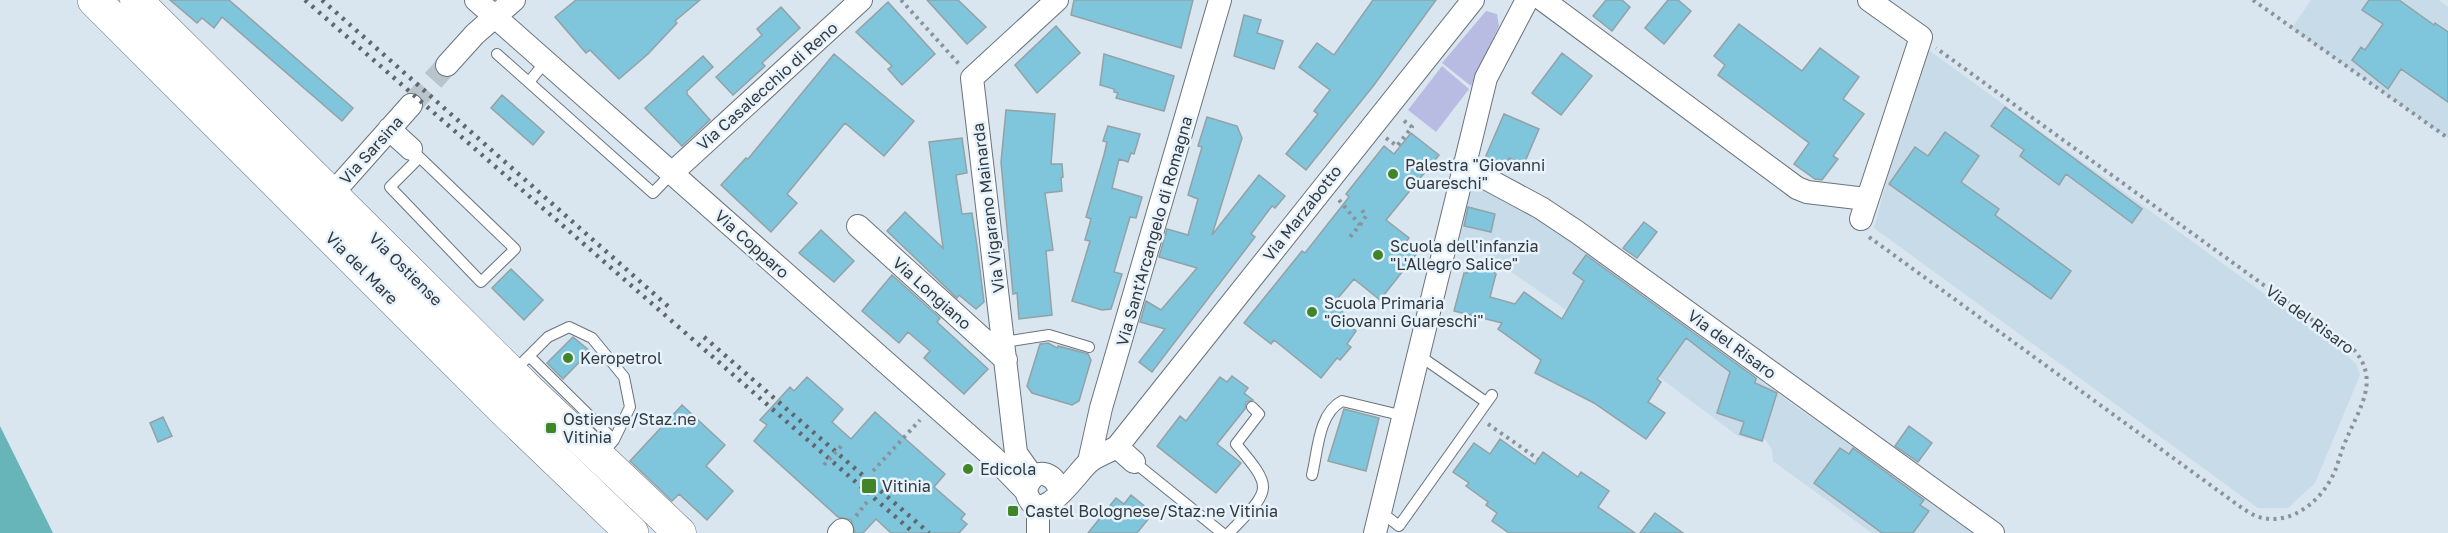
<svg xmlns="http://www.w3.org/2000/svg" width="2448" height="533" font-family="'Golos Text',sans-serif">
<rect width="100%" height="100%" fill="#d9e5ef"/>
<path fill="#c8dbe9" d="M2311,0h128l9,7v131l-156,-110z
M1923,46l420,305 13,13 4,11 -45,108 -27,25h-30l-384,-280z
M1474,179l48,25 281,208 21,14 7,-5 105,76 10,17 19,14 8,-1 9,6h-110l-99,-72 -1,-12 -7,-10 -2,3 -25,-6 -130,-97 -124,-86 -28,-17 12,-54z"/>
<path fill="#b9bce2" d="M1486,11l11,3 2,12 -28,60 -29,-23z
M1442,66l27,23 -33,43 -28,-22z"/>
<path fill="#67b5b9" d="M0,426l53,107h-53z"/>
<path fill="#7fc5db" stroke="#93a2a7" stroke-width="1.5" d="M170,0h59l124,108 -11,13 -120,-104 -8,11 -12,-10 -5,5z
M576,0h124l-25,21 2,2 -29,31 -29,25 -29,-29 -4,3 -31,-36z
M927,0h31l28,27 -19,17z
M1074,0h119l-12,48 -110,-33z
M1373,0h63l-62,85 -68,85 -20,-16 32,-40 -4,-3 16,-21 -31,-23 18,-24 17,12z
M1606,0h16l8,7 -18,24 -19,-15z
M1668,0h10l13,11 -27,33 -19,-16z
M2369,0h30l35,25 1,-2 13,9v70l-47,-33 -13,20 -36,-29 9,-13 4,3 18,-26 -21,-14z
M888,2l47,52 -33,31 -14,-16 4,-3 -36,-34z
M781,7l19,21 -38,35 3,3 -32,29 -17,-18 46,-42 -5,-6z
M1244,15l17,5 -4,13 26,8 -9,28 -40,-13z
M1739,24l63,47 18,-23 39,29 -16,22 21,15 -31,42 5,3 -16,21 -7,-1 -21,-15 15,-21 -91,-68 7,-10 -11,-9z
M1056,26l24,27 -43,40 -22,-28z
M1562,53l30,23 -31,39 -29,-22z
M834,54l80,67 -30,35 -39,-33 -58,71 10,9 -26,29 -50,-47 25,-27 2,1z
M1104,54l70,22 -10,35 -48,-13 2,-5 -4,-1v-3l-14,-4z
M703,56l10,11 -26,24v3l23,26 -28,26 -37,-38z
M502,95l42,37 -11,13 -42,-37z
M2005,107l137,102 -10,14 -66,-49 -7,11 -39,-29 4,-6 -33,-24z
M1006,110l49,4 -4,50h11l1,13 -2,1 1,13 -17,2 8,57 -7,1 6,64 -33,4 -2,-26 -4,1 -12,-132z
M1504,114l35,15 -15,35 -15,-6 -4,9 -20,-9z
M1207,117l30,9 5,12 -30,97 47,-60 26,21 -10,12 -3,-2 -21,28 4,3 -103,135 -13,-10 26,-33 -25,-7 6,-21 15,9 36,-42 -38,-11 8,-28 21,6 10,-36 -10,-4 14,-48 -4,-1z
M1108,126l32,8 -6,20 -3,-1 -3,9 -9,-3 -7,29 30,9 -6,21 -6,-1 -16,55 8,2 -11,35 -9,1 -30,-9 18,-60 -5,-1 6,-21 -5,-2 18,-62 3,-13 -4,-1z
M1945,132l34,24 -18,26 38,27 -4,6 76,56 -20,28 -162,-115 26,-37 13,9z
M1411,133l28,22 -53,65 23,18 -3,4 12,10 -38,48 -26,-21 -21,25 12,10 -4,5 15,12 -9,13 4,3 -11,13 -3,-2 -16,20 -47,-38 -3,4 -27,-21 58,-72 3,2 44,-56 -3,-3 38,-48 10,8z
M962,138l5,35 -11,2 6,39 10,-1 5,33 7,56 -8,7 -17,-14 -2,3 -70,-67 18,-19 38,36 -14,-106z
M1468,207l27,7 -4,18 -27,-6z
M1644,222l13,10 -20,26 -14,-10z
M821,230l33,31 -20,21 -35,-29z
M1586,255l170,123 -1,5 22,10 -15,48 -22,-7 4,-12 -27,-9 13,-41 -44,-34 -29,41 4,3 -13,20 17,11 -19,26 -52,-36 -59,-30 6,-13 -43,-31 4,-6 -48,-12 10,-38h3l4,-14 11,3 14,12 -6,23 25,7 9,-12 38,27 22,-38 -11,-8z
M511,269l32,31 -19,20 -32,-32z
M892,275l48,43 -3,4 51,47 -24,25 -40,-36 6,-7 -22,-19 -9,11 -37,-32z
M573,337l17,14 -27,28 -16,-16z
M1048,343l9,5 1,-2 30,8 3,6 -12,41 -7,4 -40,-12 -5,-7 13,-42z
M1232,376l16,12 -4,5 9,7 -7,2 -1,7 -28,35 24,19 -25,30 -59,-47 23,-30 6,5 34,-44 7,5z
M807,377l36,32 -11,13 19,17 24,-27 70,62 -11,13 31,27 -4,5 6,5 -8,9h-68l-15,-14 -13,14h-8l-4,-13 -13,-3 -84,-76 13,-16 -7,-5 30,-33 4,4z
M682,405l43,40 -19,21 27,25 -26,29 -28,-26 -7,7 -42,-40z
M1344,409l35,9 -13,53 -38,-10z
M163,417l9,19 -14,6 -8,-19z
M1909,426l23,17 -14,19 -23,-16z
M1500,439l35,25 8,-12 35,25 3,-5 28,19 -11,16 37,26h-126l-17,-12 5,-8 -11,-8 2,-3 -22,-16 3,-3 -16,-11 21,-29 16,11z
M1840,448l9,6 4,-6 71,52 -4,5 9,6 -16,22h-31l-68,-50z
M1131,495l22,18 -16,20h-49l28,-35 8,6z
M1655,513l28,20h-43z"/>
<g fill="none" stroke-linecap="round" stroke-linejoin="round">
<path stroke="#b8c3cb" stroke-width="22" stroke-dasharray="22 11" stroke-linecap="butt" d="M411,105l36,-40"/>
<g stroke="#69747c" stroke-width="12">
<path id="lane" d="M497,54l156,139 19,-20
M529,82l17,-21
M411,149l104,100 -34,33 -91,-95 25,-25z
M1004,342l45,-7 40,12
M529,356l85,84
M1420,356l66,46
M514,371l34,-34 21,-10 23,11 32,39 6,30 -16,33 -13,15
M1134,462l88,71
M1312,475c6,-24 6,-61 30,-74l62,15
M1381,512l18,14 93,-131
M1229,533c42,-44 46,-43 7,-89l23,-30 -7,-7"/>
</g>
<g stroke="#69747c" stroke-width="24">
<path id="street" d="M476,0l517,457 33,34
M1543,0l254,188 10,4 59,7
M447,65l28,-31 39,-34
M389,129l22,20
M1463,166l78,42 36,24 416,301
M672,173l189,-173
M331,195l80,-90
M1861,219l60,-182 -52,-37
M858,226l148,134
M1117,447l17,15
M1089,462l12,-54 119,-408
M1033,477l-17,-24 -44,-375 85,-78
M1061,493c-6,-22 -29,-28 -35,-2 12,42 48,-15 62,-28 7,-7 20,-11 29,-16l356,-447
M839,533l3,-3
M1038,533v-25
M1375,533l111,-455 41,-78"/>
</g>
<g stroke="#69747c" stroke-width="33">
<path id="secondary" d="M136,0l393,390 151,143"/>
</g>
<g stroke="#69747c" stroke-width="34">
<path id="primary" d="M94,0l411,411 127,122"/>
</g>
<path stroke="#8a939a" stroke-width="4" stroke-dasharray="3 4.5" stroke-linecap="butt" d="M901,0l58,64
M2253,0l195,138
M1386,138l11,8 15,-19 -9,-7
M1339,200l21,25 -10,12
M1360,225l6,-9 -4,-6 1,-2
M1869,237l373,271c6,4 14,9 21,10 28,6 55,-15 68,-39 7,-12 9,-26 15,-39 13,-31 34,-59 9,-89l-419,-303
M1488,424l50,35
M873,471l47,-51
M856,516l11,-14"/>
<use href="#lane" stroke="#fff" stroke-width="10"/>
<use href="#street" stroke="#fff" stroke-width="22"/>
<use href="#secondary" stroke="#fff" stroke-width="32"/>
<use href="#primary" stroke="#fff" stroke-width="33"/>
<path stroke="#60676c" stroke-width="4.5" stroke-dasharray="3 6" stroke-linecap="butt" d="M305,0l609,533
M322,0l348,308
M704,337l225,196"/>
<path stroke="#8a939a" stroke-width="4" stroke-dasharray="3 4.5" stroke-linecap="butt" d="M824,465l19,-21"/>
</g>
<g fill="#428527" stroke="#e6f2fc" stroke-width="2">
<circle cx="1393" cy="174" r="6"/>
<circle cx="1378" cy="255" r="6"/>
<circle cx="1312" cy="312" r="6"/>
<circle cx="568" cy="358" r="6"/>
<rect x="545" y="422" width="12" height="12" rx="3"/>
<circle cx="968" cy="469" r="6"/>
<rect x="861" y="478" width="16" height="16" rx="3"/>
<rect x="1007" y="505" width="12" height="12" rx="3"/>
</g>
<g text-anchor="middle" stroke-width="5" stroke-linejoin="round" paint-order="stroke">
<g font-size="16" fill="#34393d" stroke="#e6f2fc">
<text transform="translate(767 86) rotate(-42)" y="6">Via Casalecchio di Reno</text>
<text transform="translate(371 150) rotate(-48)" y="6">Via Sarsina</text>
<text transform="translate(988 208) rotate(-97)" y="6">Via Vigarano Mainarda</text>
<text transform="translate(1302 213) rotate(-52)" y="6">Via Marzabotto</text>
<text transform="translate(1154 231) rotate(-74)" y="6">Via Sant'Arcangelo di Romagna</text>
<text transform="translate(752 244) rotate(42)" y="6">Via Copparo</text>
<text transform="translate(362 268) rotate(45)" y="6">Via del Mare</text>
<text transform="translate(406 269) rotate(45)" y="6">Via Ostiense</text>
<text transform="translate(932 293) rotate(42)" y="6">Via Longiano</text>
<text transform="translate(2310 319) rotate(36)" y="6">Via del Risaro</text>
<text transform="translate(1732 344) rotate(36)" y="6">Via del Risaro</text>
</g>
<g font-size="16" fill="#34393d" stroke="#e6f2fc" text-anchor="start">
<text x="1405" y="171">Palestra "Giovanni<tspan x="1405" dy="18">Guareschi"</tspan></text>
<text x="1390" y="252">Scuola dell'infanzia<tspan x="1390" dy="18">"L'Allegro Salice"</tspan></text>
<text x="1324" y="309">Scuola Primaria<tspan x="1324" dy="18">"Giovanni Guareschi"</tspan></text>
<text x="580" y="364">Keropetrol</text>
<text x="563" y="425">Ostiense/Staz.ne<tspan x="563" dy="18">Vitinia</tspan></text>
<text x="980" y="475">Edicola</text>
<text x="882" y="492">Vitinia</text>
<text x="1025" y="517">Castel Bolognese/Staz.ne Vitinia</text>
</g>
</g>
</svg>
